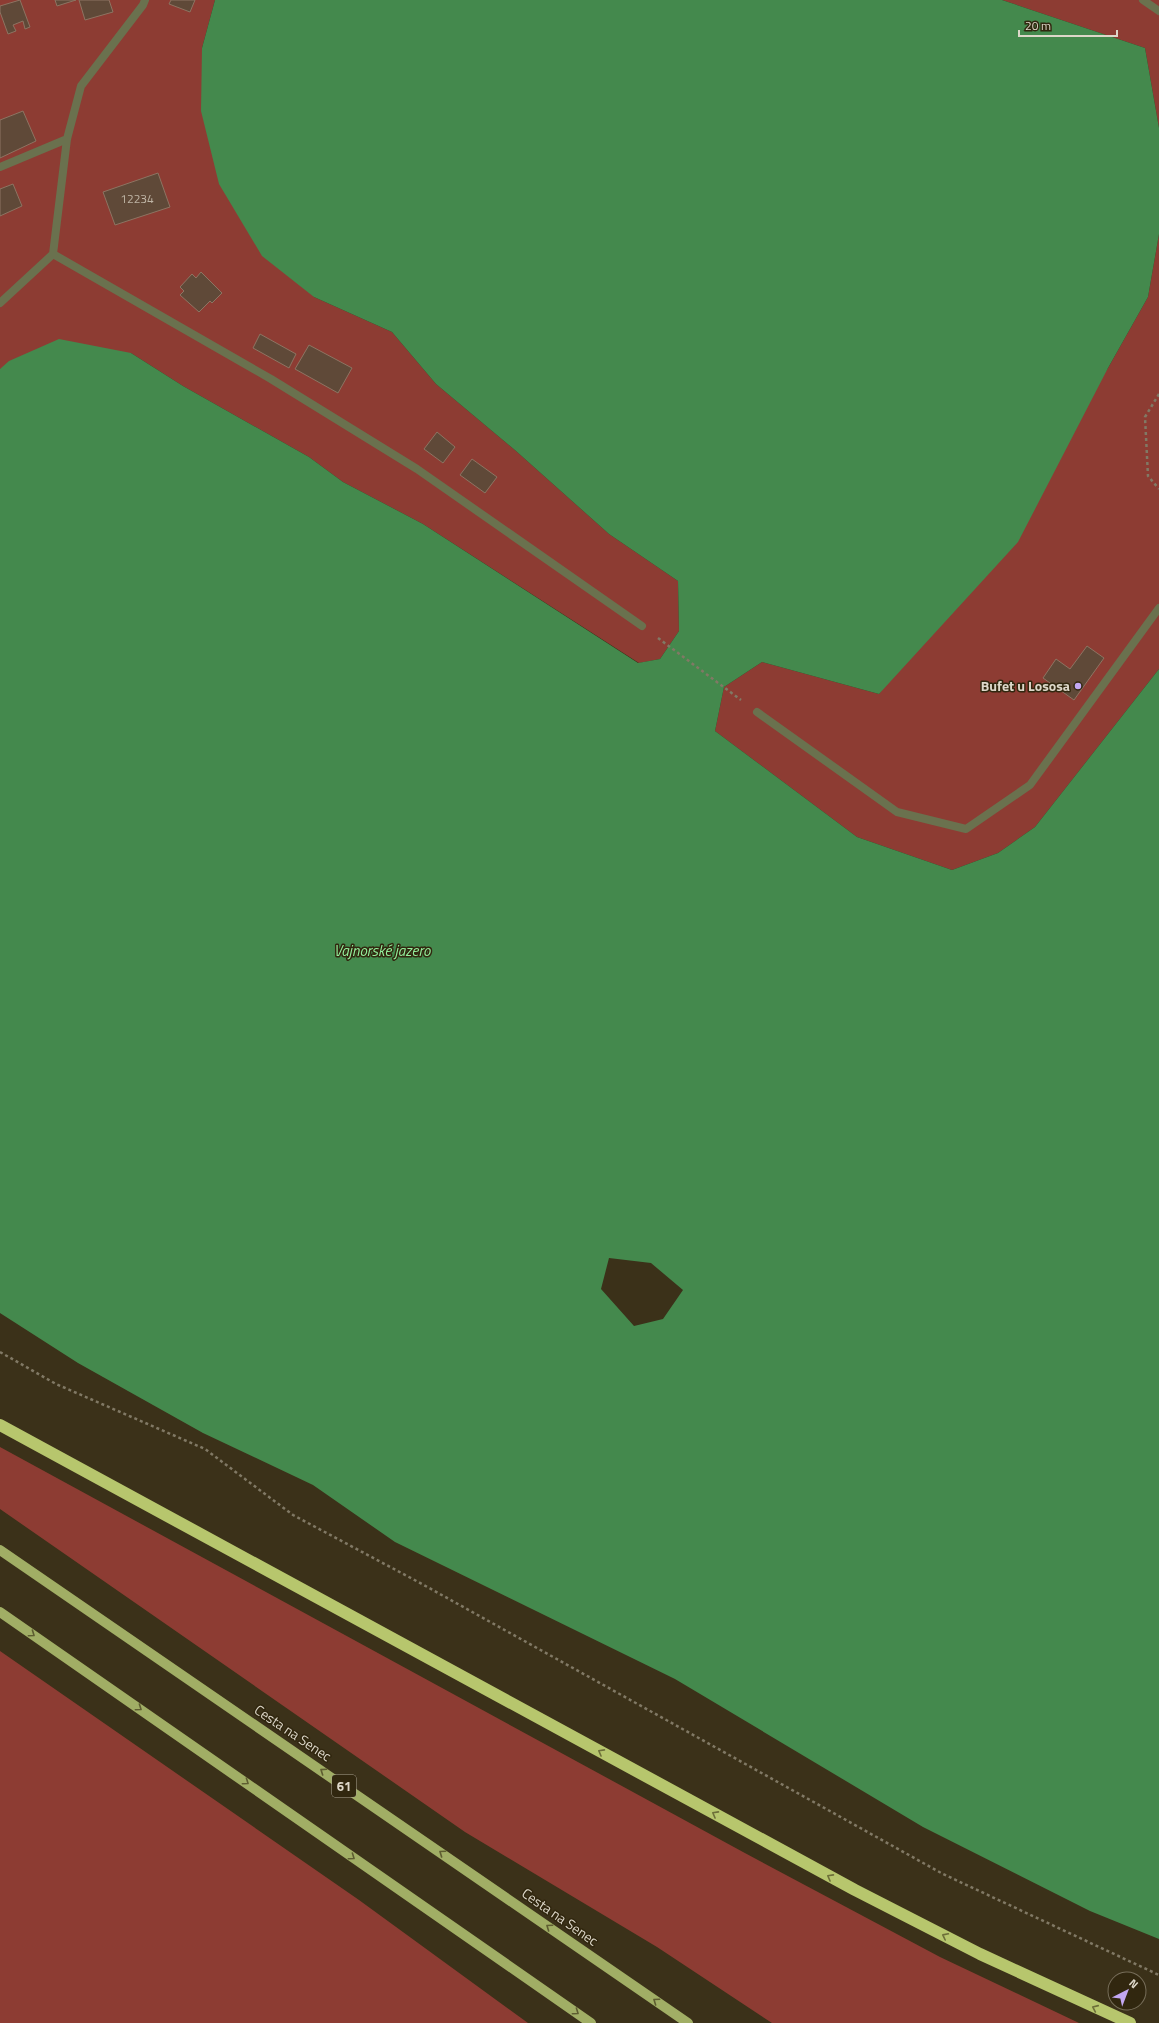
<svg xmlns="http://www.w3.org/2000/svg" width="1159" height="2023" font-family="'Titillium Web',sans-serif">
<rect width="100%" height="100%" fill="#3b3119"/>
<path fill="#8d3c33" d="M0,0h215l-13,48 112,249 78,35 44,52 80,67 93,83 69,47 1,50 -19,28 -21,4 -216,-139 -80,-42 -34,-25 -126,-71 -52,-33 -131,16z
M1002,0h157v128l-14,-80z
M1159,234v435l-124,158 -37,26 -46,17 -95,-33 -142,-106 9,-44 38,-25 117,32 229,-326 40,-71z
M0,1447l743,405 197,105 139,66h-307l-115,-76 -192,-115 -465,-323z
M0,1651l359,249 169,123h-528z"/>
<path fill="#44894d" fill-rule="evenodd" d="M215,0h787l143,48 14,80v106l-11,63 -40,71 -90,174 -139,152 -117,-32 -38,25 -9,44 142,106 95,33 46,-17 37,-26 124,-158v1270l-69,-28 -167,-84 -248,-148 -280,-137 -82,-57 -110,-52 -125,-70 -78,-50v-944l9,-8 50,-22 72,14 52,33 126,71 34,25 80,42 215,139 22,-4 19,-28 -1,-50 -69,-47 -93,-83 -80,-67 -44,-52 -78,-35 -52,-41 -43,-72 -18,-73 1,-63zM609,1258l42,5 32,27 -20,29 -29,7 -33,-37z"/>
<path fill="#5f4938" stroke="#8d7462" d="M20,0l10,27 -5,2 -2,-8 -10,4 3,6 -8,3 -8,-22v-6z
M55,0h21l-19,6z
M79,0h30l4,12 -28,8z
M171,0h24l-5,12 -21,-8z
M23,111l13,30 -36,17v-38z
M158,173l12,34 -55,18 -12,-33z
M13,184l9,22 -22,10v-27z
M201,272l21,21 -10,10 -2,-2 -11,11 -19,-17 4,-4 -4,-4 12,-13 4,4z
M260,334l36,20 -7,14 -36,-20z
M309,345l43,23 -14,25 -43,-24z
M437,432l18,15 -12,16 -19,-14z
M472,459l25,18 -12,16 -25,-18z
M1087,646l17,12 -30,42 -31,-22 13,-19 14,10z"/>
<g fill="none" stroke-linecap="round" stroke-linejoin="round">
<path stroke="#817965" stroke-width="2.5" stroke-dasharray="3 3" stroke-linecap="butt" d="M1159,394l-14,23 3,59 11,13
M658,638l83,62
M0,1352l56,32 149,65 88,66 129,69 521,290 216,101"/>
<path stroke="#6a714e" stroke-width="8" d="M1143,0l16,11
M0,167l67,-28
M53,254l218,125 146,90 225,157
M0,303l53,-49 14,-115 14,-53 62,-81 2,-5
M757,712l140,100 69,17 64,-44 129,-177"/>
<path stroke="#a1ae65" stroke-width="10" d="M0,1550l688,473
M0,1612l591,411"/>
<path stroke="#b7c66d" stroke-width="12" d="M0,1425l855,465 125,64 150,69"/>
</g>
<defs><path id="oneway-chevron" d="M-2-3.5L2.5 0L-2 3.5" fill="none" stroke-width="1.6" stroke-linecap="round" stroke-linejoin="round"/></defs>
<g stroke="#5e5d31">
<use href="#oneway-chevron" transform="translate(32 1634) rotate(35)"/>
<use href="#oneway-chevron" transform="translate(139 1708) rotate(35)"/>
<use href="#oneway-chevron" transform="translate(323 1771) rotate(-146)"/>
<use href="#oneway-chevron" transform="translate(246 1782) rotate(35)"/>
<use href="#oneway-chevron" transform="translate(442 1853) rotate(-145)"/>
<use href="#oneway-chevron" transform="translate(352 1857) rotate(35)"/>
<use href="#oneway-chevron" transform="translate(549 1927) rotate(-145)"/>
<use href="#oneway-chevron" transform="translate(656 2001) rotate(-145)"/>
<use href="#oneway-chevron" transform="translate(576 2012) rotate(35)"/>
</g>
<g stroke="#6d6f39">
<use href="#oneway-chevron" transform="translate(601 1752) rotate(-151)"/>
<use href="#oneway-chevron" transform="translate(715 1814) rotate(-151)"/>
<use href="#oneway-chevron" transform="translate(830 1877) rotate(-151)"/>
<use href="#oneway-chevron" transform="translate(945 1936) rotate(-153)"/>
<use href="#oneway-chevron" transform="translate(1095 2008) rotate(-156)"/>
</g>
<circle fill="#c3a7f2" stroke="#31270f" stroke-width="1.5" cx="1078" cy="686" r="4"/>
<g text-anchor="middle" stroke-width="3" stroke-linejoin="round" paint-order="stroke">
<g font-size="12" fill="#beb4a5">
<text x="137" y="203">12234</text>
</g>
<rect fill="#31270f" stroke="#a9a291" stroke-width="1" x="332" y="1775" width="24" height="22" rx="3"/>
<g font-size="13" font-weight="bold" fill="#ddd7c9">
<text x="344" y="1791">61</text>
</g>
<g font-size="14" font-weight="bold" fill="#ddd7c9" stroke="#31270f" text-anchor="end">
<text x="1070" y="691">Bufet u Lososa</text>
</g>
<g font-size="14" fill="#ddd7c9" stroke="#31270f">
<text transform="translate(293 1733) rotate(34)" y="5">Cesta na Senec</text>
<text transform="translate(560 1917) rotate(35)" y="5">Cesta na Senec</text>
</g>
<g font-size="15" font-style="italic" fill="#93f09c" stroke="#31270f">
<text x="382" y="956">Vajnorské jazero</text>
</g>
</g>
<g transform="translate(1127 1991) rotate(42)"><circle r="19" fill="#31270f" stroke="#766d59"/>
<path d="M0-3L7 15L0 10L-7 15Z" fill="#c3a7f2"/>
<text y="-6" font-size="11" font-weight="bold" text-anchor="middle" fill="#ddd7c9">N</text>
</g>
<path d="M1019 30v6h98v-6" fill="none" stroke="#ddd7c9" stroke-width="2"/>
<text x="1025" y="30" font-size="12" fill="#ddd7c9" stroke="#31270f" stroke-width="3" paint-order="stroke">20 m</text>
</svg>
